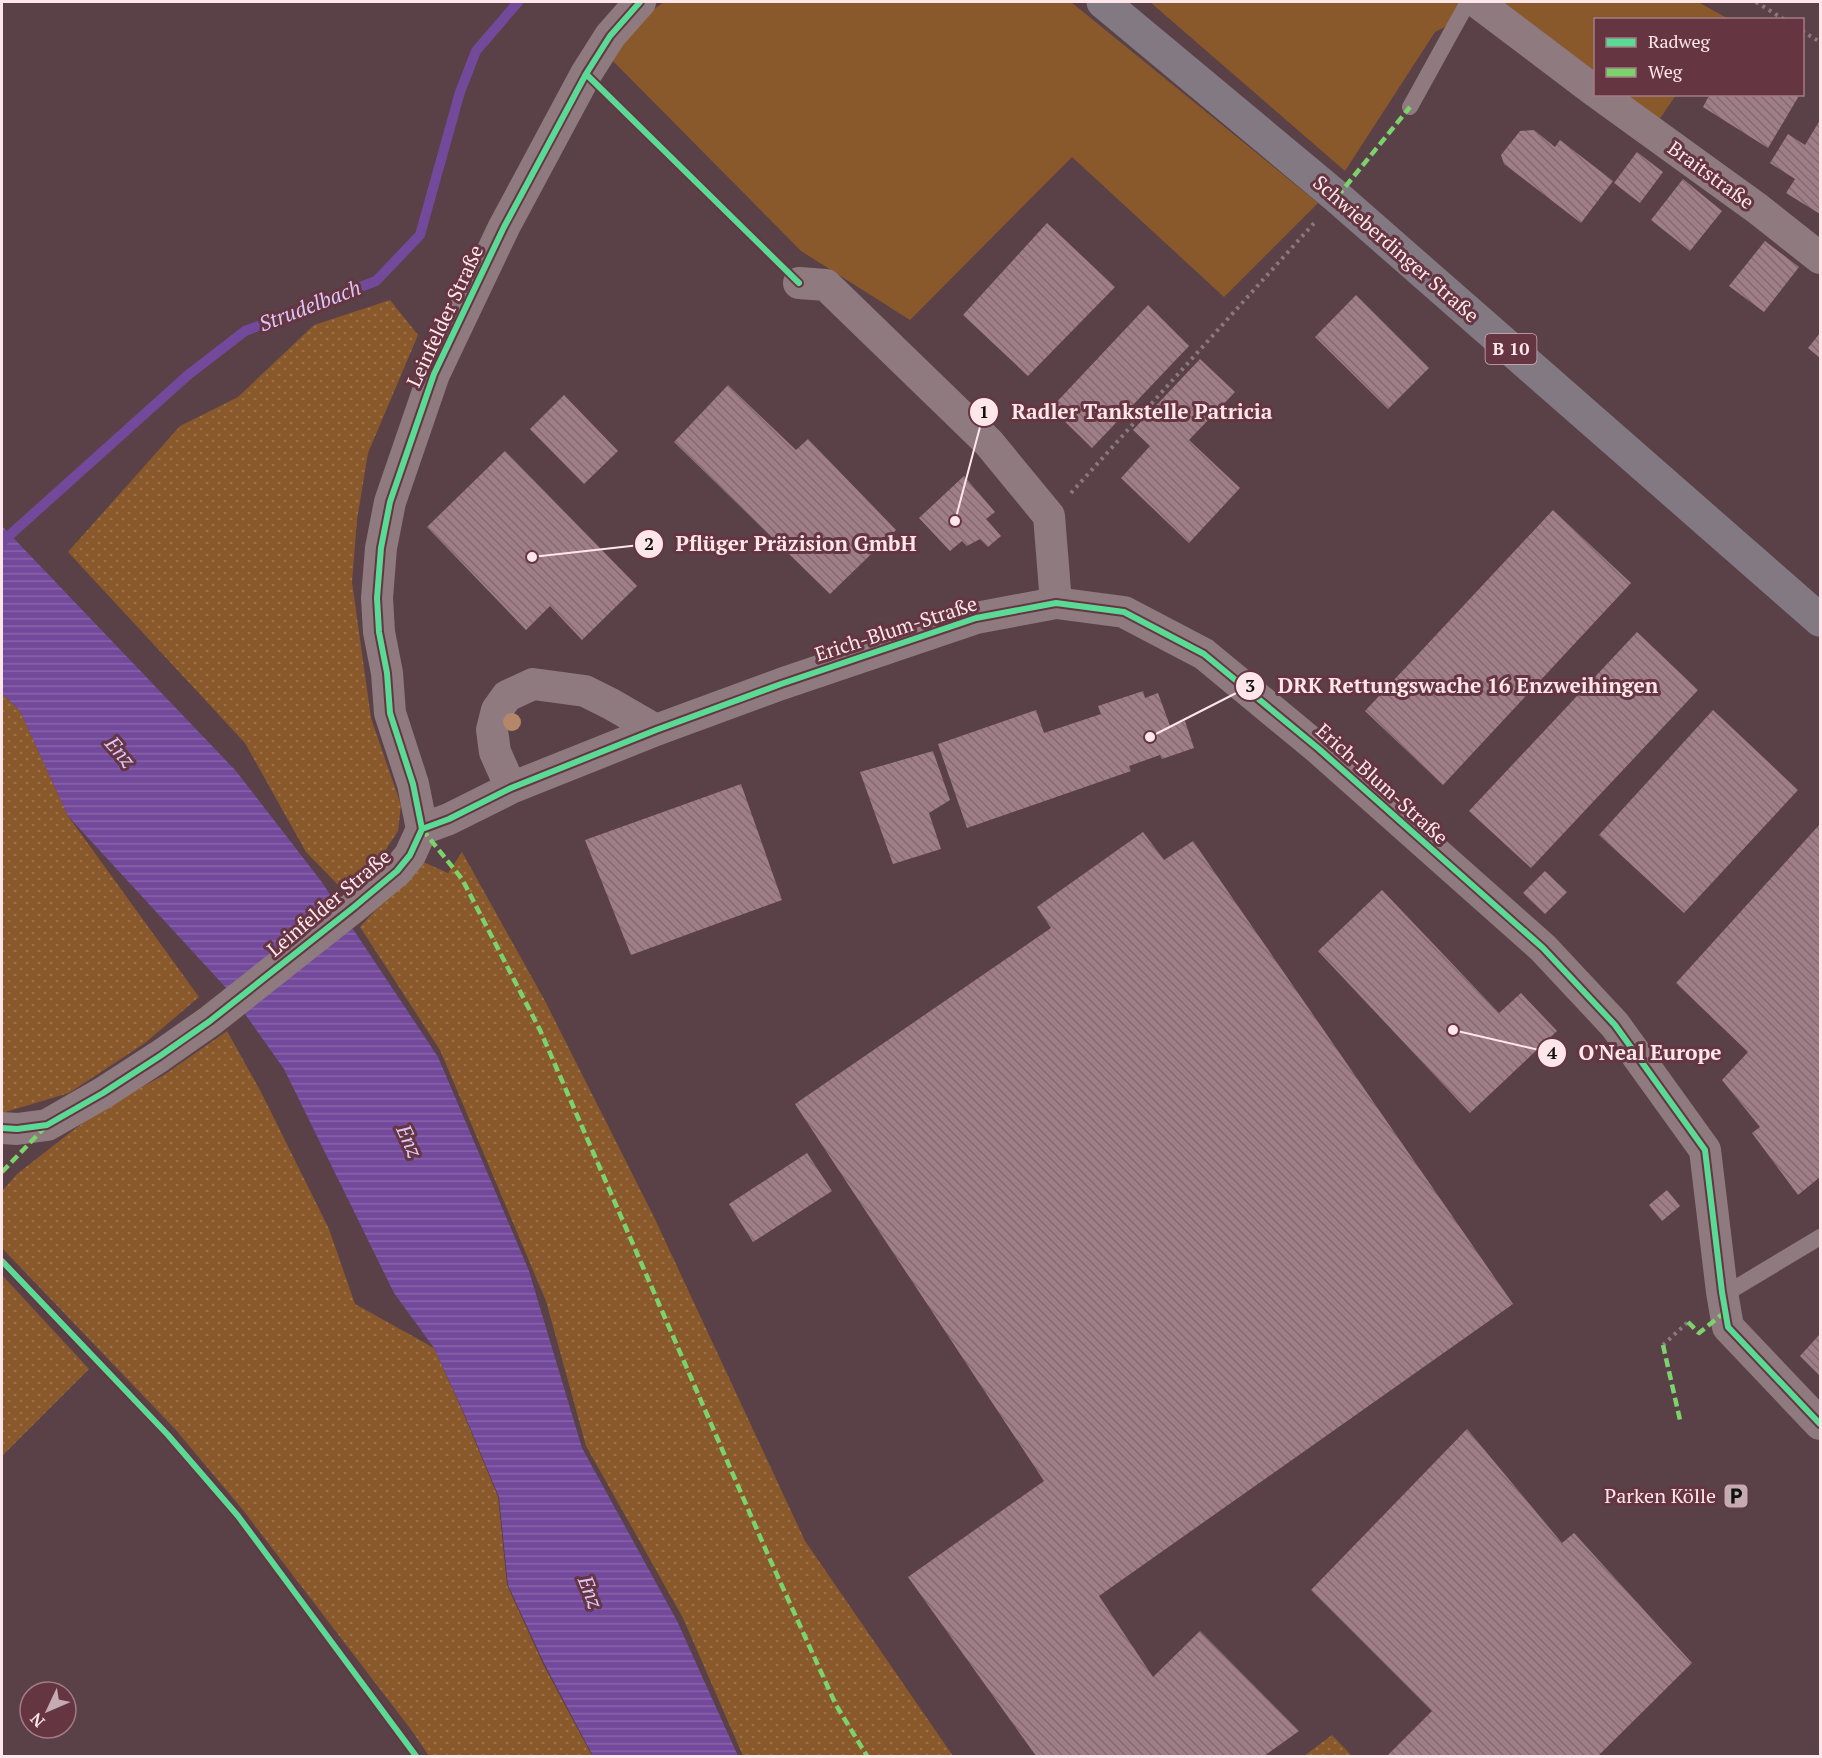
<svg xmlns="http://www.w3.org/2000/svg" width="1822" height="1758" font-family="'PT Serif',serif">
<defs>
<pattern id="grass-dots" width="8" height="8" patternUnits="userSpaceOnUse" patternTransform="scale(1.5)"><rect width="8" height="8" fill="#89592b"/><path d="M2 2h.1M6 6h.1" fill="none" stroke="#9b714a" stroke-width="1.8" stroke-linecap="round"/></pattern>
<pattern id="water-rules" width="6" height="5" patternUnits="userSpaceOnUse" patternTransform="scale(1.5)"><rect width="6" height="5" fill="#734a9b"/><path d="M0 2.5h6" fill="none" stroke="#8864a9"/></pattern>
<pattern id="building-back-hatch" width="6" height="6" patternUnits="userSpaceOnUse" patternTransform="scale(1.5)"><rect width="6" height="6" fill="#a07e87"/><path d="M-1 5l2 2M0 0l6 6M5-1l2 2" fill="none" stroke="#836a70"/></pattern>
</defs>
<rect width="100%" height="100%" fill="#5a4047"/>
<path fill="url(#grass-dots)" d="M390,300l28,35 -50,118 -11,67 -5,62 19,136 30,87 -3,26 -21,32 -35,26 -36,-37 -61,-109 -177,-191 112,-126 58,-29 76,-72z
M2,693l18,18 48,105 131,181 -54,46 -76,50 -67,20z
M462,852l83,149 109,216 151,324 148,215h-210l-60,-138 -97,-172 -40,-145 -106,-251 -80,-123 61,-66 27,12z
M227,1031l34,61 68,137 26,75 79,44 28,62 36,87 9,88 36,79 49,92h-163l-17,-25 -169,-221 -68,-81 -173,-181v-57l15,-17 59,-46 32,-23 56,-30z
M2,1275l87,94 -87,87z
M1332,1735l20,21h-48z"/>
<path fill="#89592b" d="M664,2h407l247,201 -94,94 -152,-140 -162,163 -109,-69 -196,-198 37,-35z
M1150,2h548l29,16 -1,2h-130v74l80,1 -30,44 -171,-127 -40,20 -90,139z"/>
<path fill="url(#water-rules)" d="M2,526l234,245 85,110 117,176 91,214 53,177 95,173 61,135h-145l-49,-93 -36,-78 -9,-88 -36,-86 -29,-63 -40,-55 -110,-224 -56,-79 -160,-174 -48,-105 -18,-18z"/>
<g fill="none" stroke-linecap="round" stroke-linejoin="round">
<path stroke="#734a9b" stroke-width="10" d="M2,542l186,-167 57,-44 131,-50 44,-46 40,-143 16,-41 42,-49"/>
</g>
<path fill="url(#building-back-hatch)" d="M1710,94h90l-32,54 -65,-41z
M1820,120v94l-34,-21 9,-14 -25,-16 18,-29 17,11z
M1534,130l21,17 5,-7 53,41 -32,42 -77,-59 -3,-9 19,-24z
M1637,152l26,20 -23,31 -26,-20z
M1683,179l39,32 -32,40 -39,-31z
M1047,223l68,64 -87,89 -65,-61z
M1765,241l34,26 -35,45 -35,-26z
M1356,295l73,73 -41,41 -73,-72z
M1148,305l41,41 -97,102 -41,-40z
M1820,333v25l-12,-10z
M1200,359l35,33 -46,48 51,48 -51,55 -68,-65 29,-32 -17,-16z
M728,385l68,65 12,-11 88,91 -66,64 -156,-152z
M564,395l54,56 -34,33 -54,-55z
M505,451l132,135 -55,54 -32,-34 -24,24 -99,-103z
M964,476l31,36 -9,7 15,17 -13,11 -8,-8 -13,7 -5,-5 -12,10 -31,-33z
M1553,510l78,73 -188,202 -78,-74z
M1637,632l61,58 -167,178 -62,-57z
M1143,691l2,7 13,-5 12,33 15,-5 9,27 -32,11 -2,-4 -31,11 2,5 -164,57 -29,-84 98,-34 8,23 57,-19 -3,-8z
M1713,710l85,80 -114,123 -85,-78z
M933,751l17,49 -21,13 12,36 -48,15 -33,-92z
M741,784l41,116 -151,55 -46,-115z
M1820,824v353l-22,18 -46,-62 8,-6 -38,-47 26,-28 -72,-69z
M1143,832l21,28 29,-19 320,463 -414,292 54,81 47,-46 99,100 -35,25h-228l-128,-179 136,-96 -249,-377 256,-176 -14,-21z
M1545,871l22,21 -22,22 -22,-21z
M1382,890l117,123 22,-20 36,38 -87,82 -152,-162z
M807,1153l25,38 -79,51 -24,-38z
M1667,1190l13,16 -18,15 -13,-16z
M1820,1334v42l-20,-20z
M1467,1429l95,114 12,-10 118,130 -94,93h-211l45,-45 -121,-121z"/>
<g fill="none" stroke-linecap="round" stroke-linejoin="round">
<path stroke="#8a787d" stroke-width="4" stroke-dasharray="3 4.5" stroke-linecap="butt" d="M1756,2l29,18
M1802,31l18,11
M610,98l166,163
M1071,493l244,-271
M1663,1345l25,-23"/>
<path stroke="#8e7a7f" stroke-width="16" d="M1410,107l58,-105
M1722,1296l98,-59"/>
<path stroke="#8e7a7f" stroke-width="32" d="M1477,2l119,90
M1599,94l159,115 62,49
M799,283l27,2 163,158 60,73 7,87
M511,788l-16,-36 -3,-22 5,-20 10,-14 26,-12 52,7 26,13 45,26
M422,829l27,-10 62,-31 145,-58 125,-46 195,-66 80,-15 68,9 80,42 115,95 224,199 72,77 90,125 17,142 6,35 92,97
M2,1128l15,1 30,-4 56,-32 57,-37 50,-35 144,-114 43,-36 13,-16 12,-26 -9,-45 -23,-71 -3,-40 -8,-41 -2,-34 4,-50 9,-46 44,-128 70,-147 82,-153 24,-38 30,-34"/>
<path stroke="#837982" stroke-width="33" d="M1103,2l234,195 483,423"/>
<path stroke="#7cd36c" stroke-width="4.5" stroke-dasharray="9 4.5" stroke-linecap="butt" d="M1337,197l73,-90
M422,829l40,50 78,151 228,525 68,150 31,51
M2,1172l45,-47
M1688,1322l11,11 26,-21
M1663,1345l17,75"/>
<g stroke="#653642" stroke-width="10">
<path id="cycleway" d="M586,74l213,209
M422,829l27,-10 62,-31 145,-58 125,-46 195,-66 80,-15 68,9 80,42 115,95 224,199 72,77 90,125 17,142 6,35 92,97
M2,1128l15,1 30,-4 56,-32 57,-37 50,-35 144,-114 43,-36 13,-16 12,-26 -9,-45 -23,-71 -3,-40 -8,-41 -2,-34 4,-50 9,-46 44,-128 70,-147 82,-153 24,-38 30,-34
M2,1261l166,174 70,81 178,240"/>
</g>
<use href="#cycleway" stroke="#5adb95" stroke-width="6"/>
</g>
<circle fill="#b4866a" cx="512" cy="722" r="9"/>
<defs>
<g id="parking-square" transform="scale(1.35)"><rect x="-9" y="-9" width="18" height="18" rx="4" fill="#c5acb2" stroke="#653642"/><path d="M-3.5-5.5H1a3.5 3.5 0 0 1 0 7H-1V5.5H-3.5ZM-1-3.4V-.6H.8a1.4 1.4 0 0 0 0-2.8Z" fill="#111"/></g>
</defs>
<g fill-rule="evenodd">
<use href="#parking-square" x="1736" y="1496"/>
</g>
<g text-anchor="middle" stroke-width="6" stroke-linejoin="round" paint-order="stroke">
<rect fill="#653642" stroke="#d1b1b8" stroke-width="1.5" x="1485.5" y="334" width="51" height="30" rx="4.5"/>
<g font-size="18" font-weight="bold" fill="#ffe6eb">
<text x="1511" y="355">B 10</text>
</g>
<g font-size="20" fill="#ffe6eb" stroke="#653642">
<text transform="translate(1711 175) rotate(36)" y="7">Braitstraße</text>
<text transform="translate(1396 249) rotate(41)" y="7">Schwieberdinger Straße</text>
<text transform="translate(445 316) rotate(-65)" y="7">Leinfelder Straße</text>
<text transform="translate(896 629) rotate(-18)" y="7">Erich-Blum-Straße</text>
<text transform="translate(1382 784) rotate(42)" y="7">Erich-Blum-Straße</text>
<text transform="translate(329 903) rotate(-40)" y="7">Leinfelder Straße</text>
</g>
<g font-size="20" fill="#ffe6eb" stroke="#653642" text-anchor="end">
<text x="1716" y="1503">Parken Kölle</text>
</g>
<g font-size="21" font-style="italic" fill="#dbc7f7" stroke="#653642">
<text transform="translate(310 306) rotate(-21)" y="7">Strudelbach</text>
<text transform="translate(120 752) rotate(49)" y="7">Enz</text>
<text transform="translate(409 1141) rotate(65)" y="7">Enz</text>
<text transform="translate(590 1592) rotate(68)" y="7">Enz</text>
</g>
</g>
<path fill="none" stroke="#ffe6eb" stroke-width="2" d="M955 521L984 412M532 557L649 544M1150 737L1250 686M1453 1030L1552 1053"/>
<g fill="#ffe6eb" stroke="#653642" stroke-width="2">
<circle cx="955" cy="521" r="6"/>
<circle cx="532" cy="557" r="6"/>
<circle cx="1150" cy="737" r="6"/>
<circle cx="1453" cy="1030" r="6"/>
<circle cx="984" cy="412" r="15"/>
<circle cx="649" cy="544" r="15"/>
<circle cx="1250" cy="686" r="15"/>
<circle cx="1552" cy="1053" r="15"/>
</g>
<g font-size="18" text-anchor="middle" font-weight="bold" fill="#111">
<text x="984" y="418">1</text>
<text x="649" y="550">2</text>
<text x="1250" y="692">3</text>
<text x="1552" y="1059">4</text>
</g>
<g font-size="21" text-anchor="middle" font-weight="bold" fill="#ffe6eb" stroke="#653642" stroke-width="6" stroke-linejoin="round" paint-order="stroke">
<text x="1142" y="419">Radler Tankstelle Patricia</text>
<text x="796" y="551">Pflüger Präzision GmbH</text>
<text x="1468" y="693">DRK Rettungswache 16 Enzweihingen</text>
<text x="1650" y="1060">O'Neal Europe</text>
</g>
<rect width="1822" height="1758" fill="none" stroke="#ffe6eb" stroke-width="6"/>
<rect x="1594" y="18" width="210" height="78" fill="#653642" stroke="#a37c86" stroke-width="1.5"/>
<rect x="1606" y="38" width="30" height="9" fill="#5adb95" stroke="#a37c86" stroke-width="1.5"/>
<text x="1648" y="48" font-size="18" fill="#ffe6eb">Radweg</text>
<rect x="1606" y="68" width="30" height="9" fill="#7cd36c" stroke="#a37c86" stroke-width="1.5"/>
<text x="1648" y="78" font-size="18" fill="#ffe6eb">Weg</text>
<g transform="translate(48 1710) rotate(226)"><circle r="28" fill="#653642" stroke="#a37c86" stroke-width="1.5"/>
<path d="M0-4.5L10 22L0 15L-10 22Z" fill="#c5acb2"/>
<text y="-9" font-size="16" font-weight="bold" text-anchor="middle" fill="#ffe6eb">N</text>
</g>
</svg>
